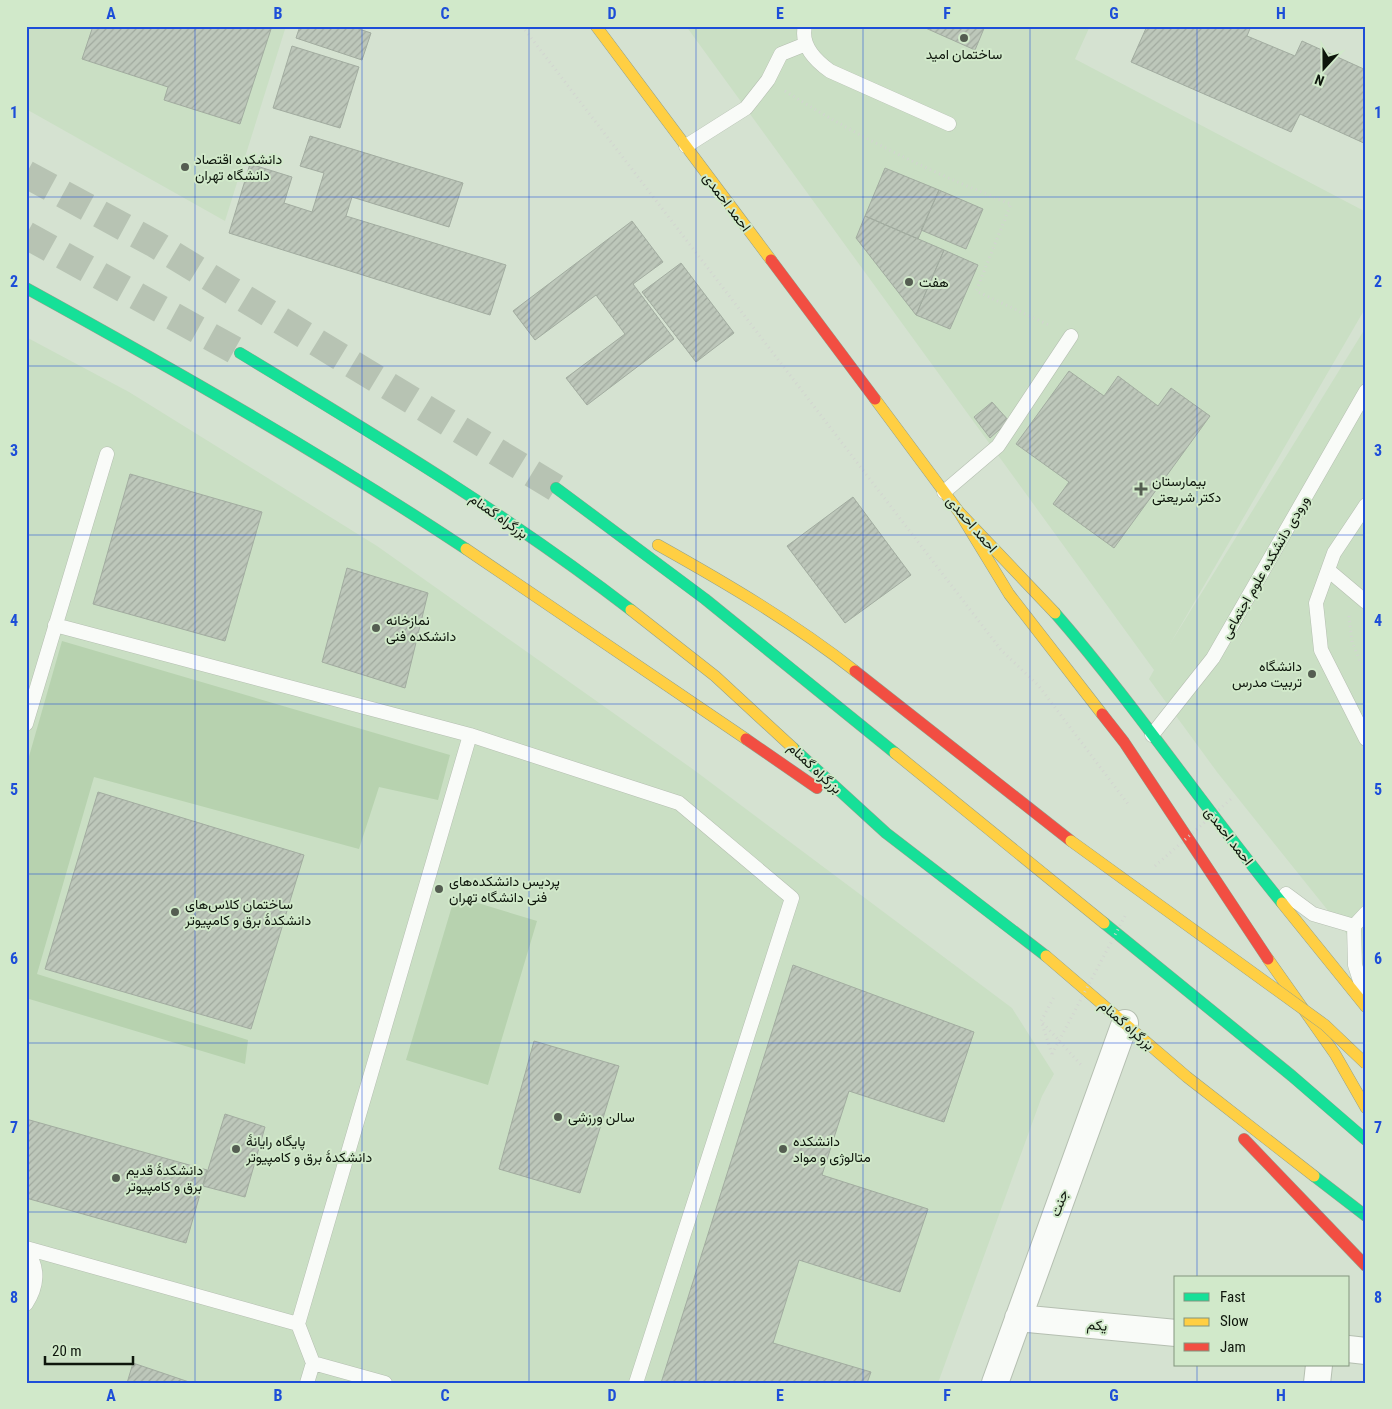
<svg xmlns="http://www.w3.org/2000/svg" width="1392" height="1409" font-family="'Roboto Condensed',Vazirmatn,sans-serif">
<defs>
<pattern id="building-hatch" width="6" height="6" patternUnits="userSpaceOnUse" patternTransform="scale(1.25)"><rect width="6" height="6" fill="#bdc7ba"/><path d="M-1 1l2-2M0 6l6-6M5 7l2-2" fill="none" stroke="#a1aa9f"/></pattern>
</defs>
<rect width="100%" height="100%" fill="#d5e2d1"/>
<path fill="#cadfc4" d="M26,26h260l-61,195 -199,-112z
M686,26h404l-15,33 291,153v95l-196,337 196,-317v631l-149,-186 -68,-93 5,-9z
M26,337l103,55 248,154 317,224 318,238 42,66 -12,22 -104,287h-912z"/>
<path fill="#b7d2af" d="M62,641l388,114 -12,45 -59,-13 -20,62 -265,-72 -57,197 211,66 -3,24 -219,-66v-231z
M455,896l82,25 -49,164 -82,-25z"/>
<path fill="url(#building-hatch)" stroke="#a2aca0" d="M93,26h179l-32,98 -76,-24 4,-13 -86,-28z
M300,26h50l21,7 -9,27 -66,-22z
M921,26h64l-10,24z
M1147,26h104l-4,10 48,20 7,-15 64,29v74l-66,-30 -9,18 -160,-70z
M292,46l67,21 -19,61 -67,-20z
M310,136l153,47 -14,44 -97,-30 -6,19 160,49 -16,50 -261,-82 21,-69 42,13 -8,26 28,9 12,-39 -24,-7z
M885,168l54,22 -21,49 -53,-23z
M939,190l44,19 -17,40 -45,-19z
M865,216l79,34 -28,65 -60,-77z
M632,221l31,41 -30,22 41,55 -87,66 -21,-27 59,-44 -29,-39 -61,45 -22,-29z
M944,250l34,15 -28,64 -34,-14z
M681,263l53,70 -38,29 -54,-70z
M1069,371l35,25 14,-20 40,30 13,-18 39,28 -96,132 -61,-44 16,-22 -53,-38z
M992,402l17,19 -19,17 -16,-21z
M130,474l132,38 -37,129 -132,-37z
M853,497l58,78 -66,48 -58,-77z
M347,568l81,25 -23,95 -83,-26z
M98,792l206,63 -53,174 -206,-60z
M793,965l181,67 -30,90 -95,-31 -27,84 106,34 -28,83 -101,-32 -26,83 98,29 -4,11h-206z
M534,1041l85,25 -39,127 -81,-24z
M225,1114l40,13 -20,70 -42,-11z
M26,1119l181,51 -21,73 -160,-45z
M133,1363l59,20h-65z"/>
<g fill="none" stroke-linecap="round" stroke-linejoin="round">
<path stroke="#b7c3b3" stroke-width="28" stroke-dasharray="28 14" stroke-linecap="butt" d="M26,174l129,70 401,244
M26,235l214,118"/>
<g stroke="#b5bfb1" stroke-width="15">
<path id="lane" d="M805,26c-5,20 11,35 25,45l119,53
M686,146l60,-38 22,-28 13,-26 25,-10
M944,492l54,-46 73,-110
M1366,505l-32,48 -18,50 5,47 45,89
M1328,570l38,32
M55,625l415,110 209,68 113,95 -156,485
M26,724l81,-270
M1152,735l61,-77 153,-267
M1286,894l27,20 41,12
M1354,926l1,39 9,28
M1354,926l12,-13
M26,1248l272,76 15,39 72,20
M26,1251c14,17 11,36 0,53
M298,1324l172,-589
M307,1383l6,-20"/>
</g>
<g stroke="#b5bfb1" stroke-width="28">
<path id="street" d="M1018,1318l158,15
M1348,1349l18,2
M995,1383l130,-360
M1317,1383l2,-18"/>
</g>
<g stroke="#92a18d" stroke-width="12">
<path id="fast" d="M26,288c149,82 298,167 440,261
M240,353c133,81 267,161 391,257
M556,488l149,111 190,154
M1055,613c81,93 149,195 227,290
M793,748l93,85 160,123
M1104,923l188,153 74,64
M1314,1176l52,40"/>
</g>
<g stroke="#92a18d" stroke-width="12">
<path id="slow" d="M596,26l175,234
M875,399l84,113 96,101
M959,512l50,82 93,120
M658,545c68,38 136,78 197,126
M466,549l280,190
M631,610l84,66 78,72
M895,753l209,170
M1282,903l84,104
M1046,956l141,121 127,99
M1268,959l67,95 31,54"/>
</g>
<g stroke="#92a18d" stroke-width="12">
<path id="jam" d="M771,260l104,139
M855,671l216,170
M1102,714l22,28 144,217
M746,739l71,49
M1244,1139l122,127"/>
</g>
<path stroke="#d2d5d0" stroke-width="3" stroke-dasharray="1 4" stroke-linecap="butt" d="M522,26l479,624 37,35 90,119
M785,91c71,45 147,82 226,113l-35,87 75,35
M1349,616l3,26 14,33
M1043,1023l38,42
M1052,1054l-11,-33 13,-24"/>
<use href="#lane" stroke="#f9fbf8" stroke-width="14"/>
<use href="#street" stroke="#f9fbf8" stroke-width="26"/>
<use href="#fast" stroke="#16e098" stroke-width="11"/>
<use href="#slow" stroke="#ffcf43" stroke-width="11"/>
<use href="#jam" stroke="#f24e42" stroke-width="11"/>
<g stroke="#92a18d" stroke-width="12" stroke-linecap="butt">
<path id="slow-bridge" d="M1071,841l254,184 41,39"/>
</g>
<path stroke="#d2d5d0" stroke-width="3" stroke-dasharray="1 4" stroke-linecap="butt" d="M1155,866l76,-67
M1052,1054l73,-138"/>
<use href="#slow-bridge" stroke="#ffcf43" stroke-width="11"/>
</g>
<path fill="none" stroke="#1d4ed8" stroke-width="1" stroke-opacity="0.55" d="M195,26v1357M362,26v1357M529,26v1357M696,26v1357M863,26v1357M1030,26v1357M1197,26v1252M26,197h1340M26,366h1340M26,535h1340M26,704h1340M26,874h1340M26,1043h1340M26,1212h1340M1197,1365v18"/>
<g fill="#545d51" stroke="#d1e9ca" stroke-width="2">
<circle cx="964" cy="38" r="5"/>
<circle cx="185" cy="167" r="5"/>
<circle cx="909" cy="282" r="5"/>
<path d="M1138.5 481.5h5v5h5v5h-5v5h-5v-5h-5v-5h5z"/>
<circle cx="376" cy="628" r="5"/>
<circle cx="1312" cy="674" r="5"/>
<circle cx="439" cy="889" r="5"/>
<circle cx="175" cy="912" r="5"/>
<circle cx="558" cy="1117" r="5"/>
<circle cx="236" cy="1149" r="5"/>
<circle cx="783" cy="1149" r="5"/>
<circle cx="116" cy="1178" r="5"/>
</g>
<g text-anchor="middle" stroke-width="4" stroke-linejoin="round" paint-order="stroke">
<g font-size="14" fill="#0e160c" stroke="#d1e9ca" text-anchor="start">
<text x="964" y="59" text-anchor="middle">ساختمان امید</text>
<text x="195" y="164">دانشکده اقتصاد<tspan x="195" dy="16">دانشگاه تهران</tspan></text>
<text x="919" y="287">هفت</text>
<text x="1152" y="486">بیمارستان<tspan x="1152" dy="16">دکتر شریعتی</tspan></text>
<text x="386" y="625">نمازخانه<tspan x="386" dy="16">دانشکده فنی</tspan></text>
<text x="1302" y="671" text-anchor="end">دانشگاه<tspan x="1302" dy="16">تربیت مدرس</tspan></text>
<text x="449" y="886">پردیس دانشکده‌های<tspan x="449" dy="16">فنی دانشگاه تهران</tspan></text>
<text x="185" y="909">ساختمان کلاس‌های<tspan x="185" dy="16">دانشکدهٔ برق و کامپیوتر</tspan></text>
<text x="568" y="1122">سالن ورزشی</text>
<text x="246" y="1146">پایگاه رایانهٔ<tspan x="246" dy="16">دانشکدهٔ برق و کامپیوتر</tspan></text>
<text x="793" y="1146">دانشکده<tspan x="793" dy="16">متالوژی و مواد</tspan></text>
<text x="126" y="1175">دانشکدهٔ قدیم<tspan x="126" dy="16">برق و کامپیوتر</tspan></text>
</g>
<g font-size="14" fill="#0e160c" stroke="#d1e9ca">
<text transform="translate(727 202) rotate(53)" y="5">احمد احمدی</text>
<text transform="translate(499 516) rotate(35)" y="5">بزرگراه گمنام</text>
<text transform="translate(972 524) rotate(49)" y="5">احمد احمدی</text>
<text transform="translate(1265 567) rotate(-60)" y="5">ورودی دانشکده علوم اجتماعی</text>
<text transform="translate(815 768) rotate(43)" y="5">بزرگراه گمنام</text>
<text transform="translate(1229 836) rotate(52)" y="5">احمد احمدی</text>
<text transform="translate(1127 1025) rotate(41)" y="5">بزرگراه گمنام</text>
<text transform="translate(1059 1203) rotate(-70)" y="5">جنت</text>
<text transform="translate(1097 1325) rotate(5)" y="5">یکم</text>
</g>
</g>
<rect width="1392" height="1409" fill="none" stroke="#d1e9ca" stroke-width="55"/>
<rect x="1174" y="1276" width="175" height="90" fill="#d1e9ca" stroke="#83957e"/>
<rect x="1184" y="1293" width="25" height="8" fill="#16e098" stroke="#83957e"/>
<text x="1220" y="1302" font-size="15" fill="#0e160c">Fast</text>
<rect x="1184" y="1318" width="25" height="8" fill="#ffcf43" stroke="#83957e"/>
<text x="1220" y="1326" font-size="15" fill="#0e160c">Slow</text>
<rect x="1184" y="1343" width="25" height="8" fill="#f24e42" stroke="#83957e"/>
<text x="1220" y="1352" font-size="15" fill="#0e160c">Jam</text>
<g transform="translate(1324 68) rotate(201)" stroke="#d1e9ca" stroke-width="4" paint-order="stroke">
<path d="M0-4L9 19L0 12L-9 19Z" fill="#0e160c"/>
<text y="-8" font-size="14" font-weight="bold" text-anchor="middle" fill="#0e160c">N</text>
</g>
<path d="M45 1356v8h88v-8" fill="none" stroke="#0e160c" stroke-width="2.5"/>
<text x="52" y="1356" font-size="15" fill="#0e160c" stroke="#d1e9ca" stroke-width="4" paint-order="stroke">20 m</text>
<rect x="28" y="28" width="1336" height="1354" fill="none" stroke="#1d4ed8" stroke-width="2"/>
<g font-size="16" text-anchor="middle" font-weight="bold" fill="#1d4ed8">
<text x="111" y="19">A</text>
<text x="278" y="19">B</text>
<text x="445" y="19">C</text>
<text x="612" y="19">D</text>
<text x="780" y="19">E</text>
<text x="947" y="19">F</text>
<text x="1114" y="19">G</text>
<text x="1281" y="19">H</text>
<text x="14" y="118">1</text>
<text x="1378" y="118">1</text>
<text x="14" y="287">2</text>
<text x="1378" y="287">2</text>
<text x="14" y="456">3</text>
<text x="1378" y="456">3</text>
<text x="14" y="626">4</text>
<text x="1378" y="626">4</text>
<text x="14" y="795">5</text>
<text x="1378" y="795">5</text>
<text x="14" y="964">6</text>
<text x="1378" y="964">6</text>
<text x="14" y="1133">7</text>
<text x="1378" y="1133">7</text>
<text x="14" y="1303">8</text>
<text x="1378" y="1303">8</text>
<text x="111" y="1401">A</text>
<text x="278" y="1401">B</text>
<text x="445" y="1401">C</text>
<text x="612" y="1401">D</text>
<text x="780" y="1401">E</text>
<text x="947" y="1401">F</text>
<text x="1114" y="1401">G</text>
<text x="1281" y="1401">H</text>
</g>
</svg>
